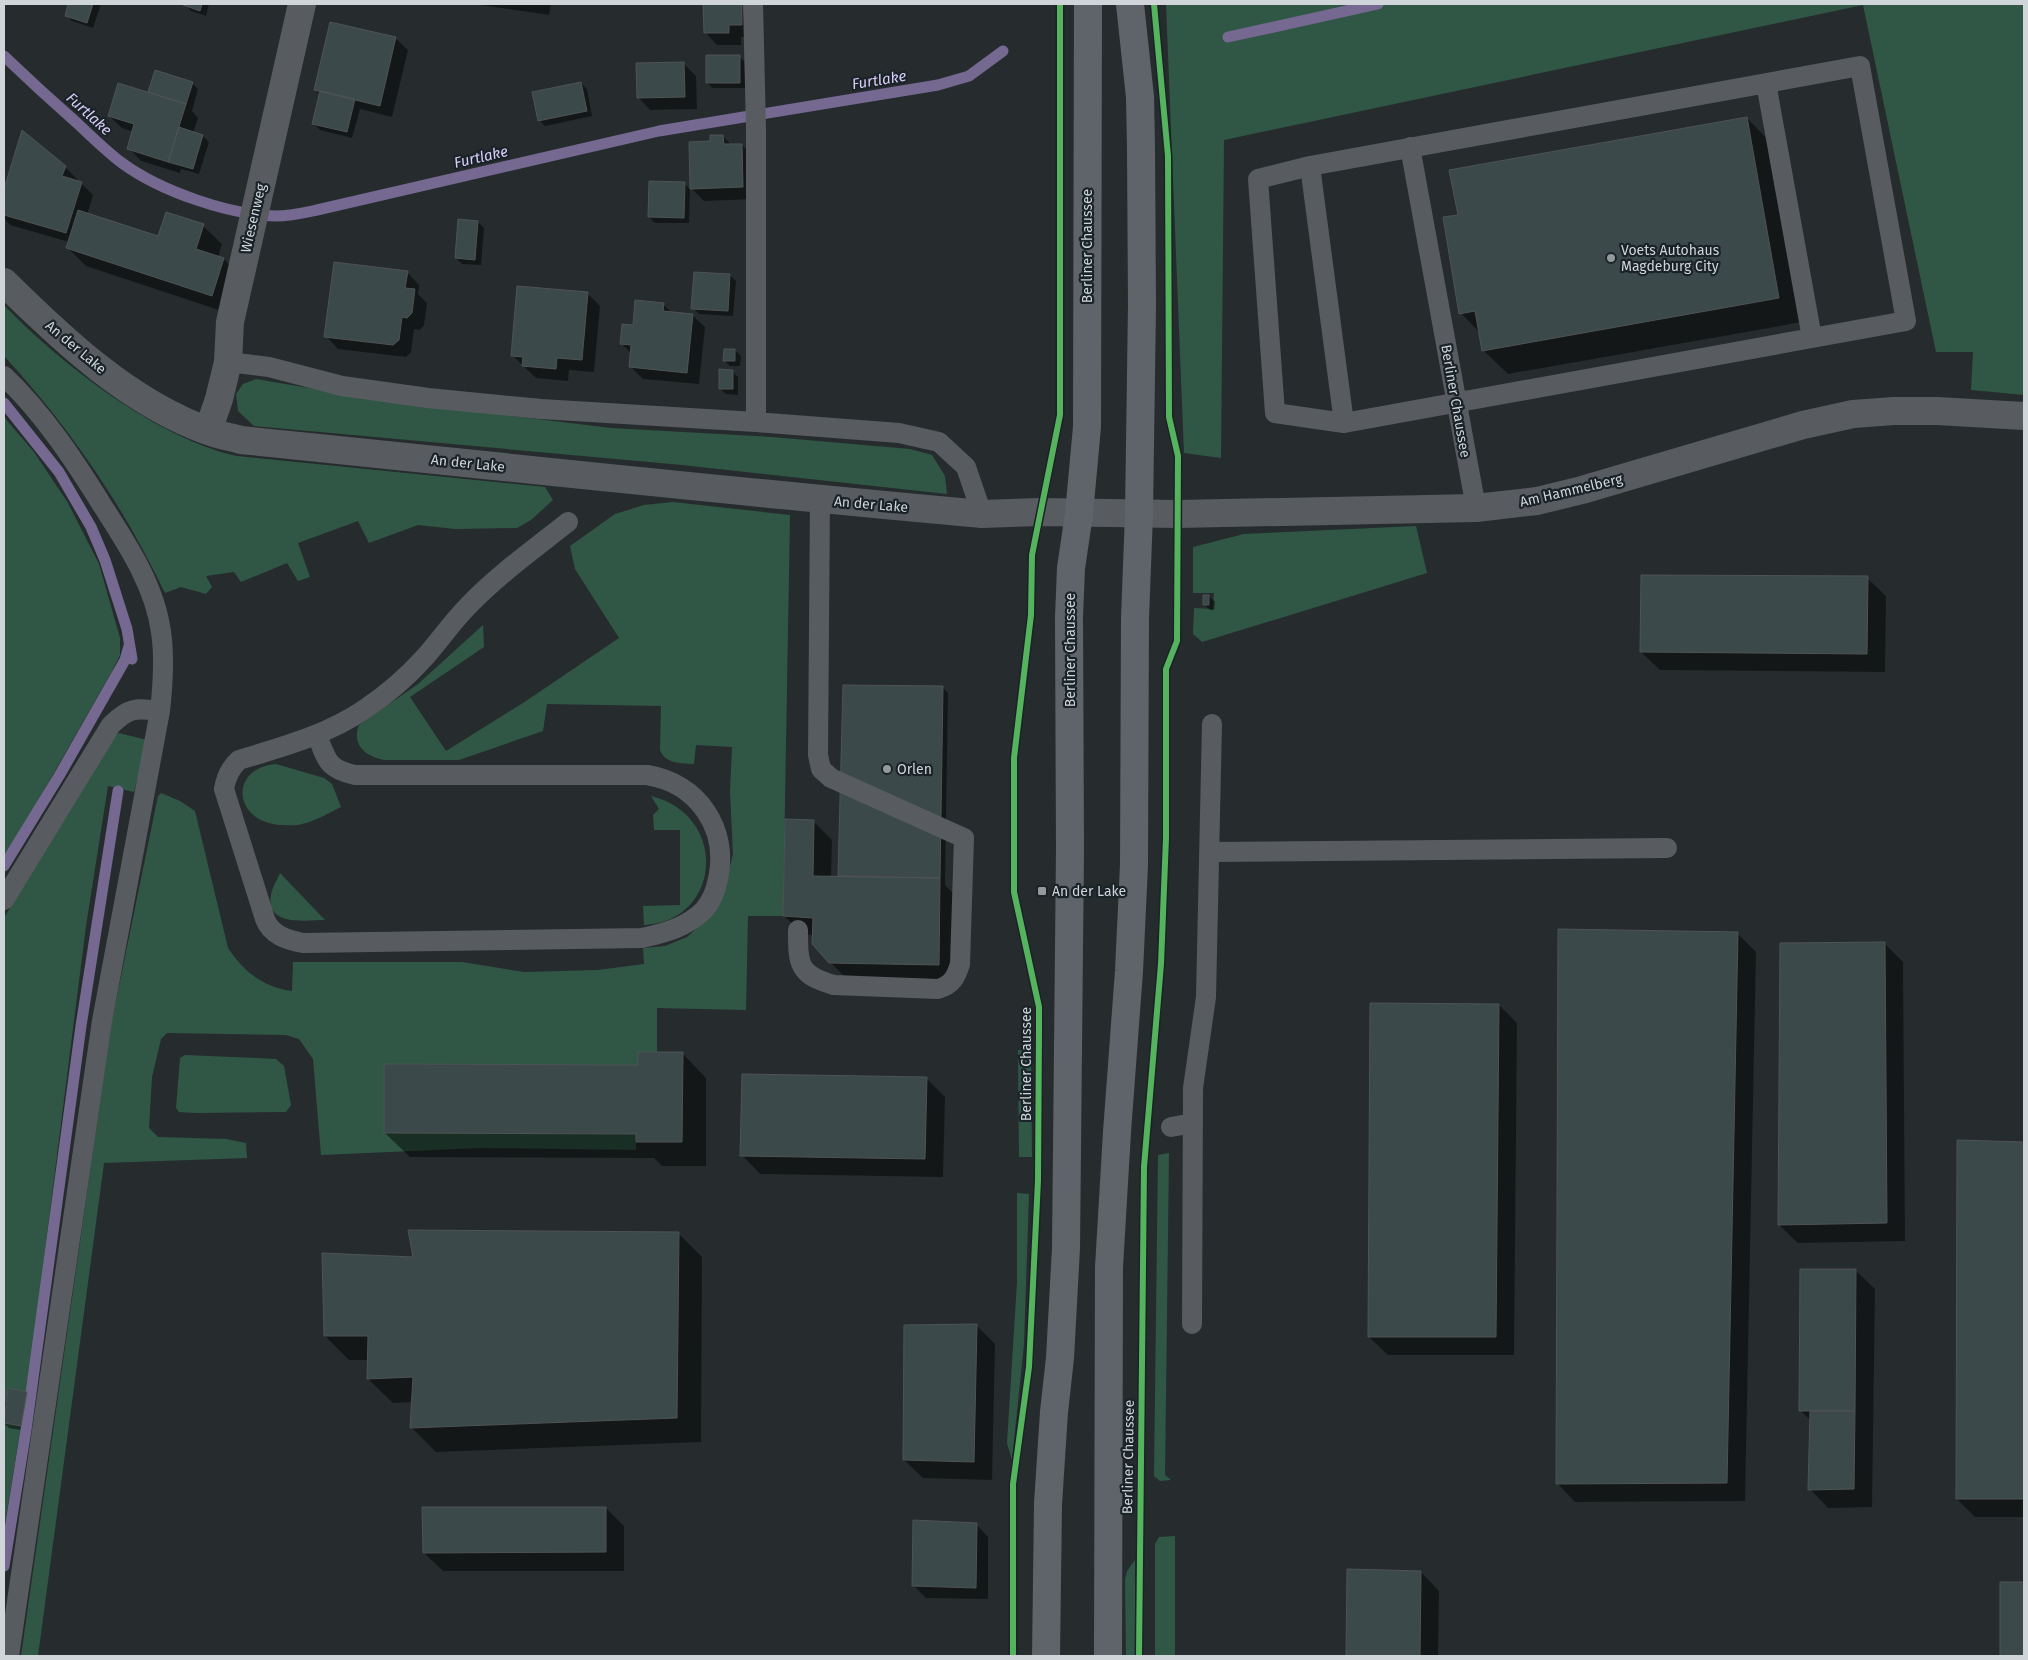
<svg xmlns="http://www.w3.org/2000/svg" width="2028" height="1660" font-family="'Fira Sans',sans-serif">
<rect width="100%" height="100%" fill="#262c2e"/>
<path fill="#305745" d="M1166,4h858v391l-53,-5 2,-38h-37l-73,-347 -639,135 -3,318 -37,-5z
M4,305c55,58 154,134 233,151l308,31 8,13 -22,20 -14,8 -62,1 -37,-4 -49,18 -11,-22 -60,22 12,34 -12,4 -11,-18 -46,19 -7,-10 -28,4 6,11 -6,7 -25,-7 -16,6c-41,-86 -96,-167 -161,-237z
M256,379l118,20 237,29 161,9 138,12 22,6 13,21 2,18 -265,-29 -428,-39 -16,-15 -2,-17 7,-10z
M4,417l30,35 34,51 31,61 21,74v17l-9,18 -107,187z
M673,502l117,13 -7,401h-35l-2,94 -89,-2v44h-19v13l-254,-1v69l252,1v16l-156,-2 -159,7 -8,-96 -14,-20 -13,-4 -119,-2 -6,6 -9,38 -3,51 9,9 68,2 20,4 1,15 -143,5 -66,493h-17l90,-631 47,-229 3,-3 19,8 15,10 33,137c16,24 35,39 64,43l1,-29h169l62,10 74,-2 46,-6 -1,-16 22,-2 22,-9 22,-20 15,-26 9,-37 -3,-62 2,-45 -36,-2 -2,19c-13,-1 -29,0 -34,-14l1,-44 -114,-2 -4,27 -84,29h-74c-18,-3 -34,-14 -26,-35l59,-41 65,-59 1,22 -74,50 36,54 77,-48 96,-65 -44,-69 -5,-23 45,-32 29,-9z
M1416,526l11,47 -225,69 -9,-8 1,-26 19,1 1,-16h-21v-46l51,-13z
M119,733l28,7 -13,52 -26,-6 -22,140 -59,466 -19,-4 -4,23v-493l88,-151 17,-27z
M276,764l48,14 8,6 9,23c-12,6 -26,14 -39,17 -6,2 -14,1 -20,1 -49,-2 -54,-57 -6,-61z
M651,796c78,19 71,125 -7,129l-1,-19 37,-1v-75h-26l-1,-15 6,-6z
M280,873l45,47c-20,0 -59,7 -54,-25 1,-7 6,-15 9,-22z
M1018,1050h13l1,107h-13z
M185,1055l91,4 8,7 7,39 -5,7 -90,1 -17,-1 -3,-4 4,-50z
M1169,1153l-4,322 6,5 -11,1 -6,-5 4,-321z
M1017,1193l12,1 -5,150 -12,116 -5,-17 10,-161z
M4,1423l17,3 -17,103z
M1175,1536v120h-20v-112l4,-7z
M1135,1560v96h-9l-1,-76 2,-9z"/>
<path fill="#0007" d="M70,4h31l-8,24 -21,-7 -6,-6z
M185,4h24l-3,12 -15,-5z
M473,4h78l-2,11z
M705,4h48l1,33h-13v8h-24l-12,-13z
M395,38l13,12 -16,67 -32,-8 -8,29 -32,-8 -6,-6 7,-29 -6,-5z
M740,57l5,5v26h-32l-6,-5z
M684,64l12,12 1,33 -47,1 -12,-13z
M192,83l6,6 -6,22 6,7 -5,15 10,3 6,6 -10,32 -18,-5 -1,4 -39,-12 -12,-13 5,-16 -12,-4 -13,-12 44,-21 -3,-3z
M581,83l6,6 5,27 -47,10 -6,-6z
M1747,118l24,25 31,179 -294,52 -25,-24 -3,-17 -19,-20 -2,-97z
M23,132l42,35 13,13 -1,2 4,1 12,12 -6,20 72,23 44,-12 19,18 -4,13 6,2 18,19 -11,36 -145,-48 -19,-19 2,-5 -59,-17 -6,-7v-25z
M723,136l8,9h11l12,12 1,42 -51,2 -13,-13 20,-46z
M684,183l6,6 -1,34h-34l-6,-6z
M478,222l6,6 -3,37 -19,-1 -6,-6z
M407,272l12,13 -1,9 9,9 -3,22 -4,5 -6,-1 -3,23 -5,5 -68,-8 -12,-13z
M730,275l6,6 -3,35 -34,-2 -6,-6z
M588,294l12,12 -6,66 -25,-2 -1,11 -32,-3 -24,-23z
M663,304l9,9 20,2 13,12 -6,57 -56,-5 -12,-12 1,-13 -11,-11 13,-16z
M735,350l6,6 -1,10h-10l-6,-6z
M732,371l6,6v18l-12,-1 -6,-5z
M1867,578l19,18 -1,76 -225,-2 -19,-18z
M1209,596l6,6 -1,8h-4l-6,-6z
M942,687l6,6 -3,192 13,13 -1,85 -108,-2 -19,-19 -17,-27 -10,-1 -19,-18 29,-95 19,19 -1,37h10l-2,-1z
M1738,934l18,18 -11,549 -170,1 -18,-19z
M1884,943l19,19 2,279 -107,2 -19,-18z
M1499,1005l18,18 -3,332h-126l-19,-18z
M682,1053l24,25v88h-44l-8,-8 -244,-1 -25,-24 254,-67z
M926,1078l19,19 -2,80 -183,-3 -18,-19z
M1958,1141l66,2v374h-49l-18,-18z
M678,1233l24,24 -1,185 -265,10 -24,-24 1,-26 -20,1 -25,-24 1,-19h-20l-24,-24 89,-78z
M1856,1271l19,18 -3,218 -44,1 -18,-19 1,-68 -10,-10z
M976,1325l19,19 -3,136 -69,-2 -19,-18z
M9,1390l17,3 6,6 -6,32 -17,-3 -5,-5z
M606,1508l18,18v45h-181l-19,-18z
M976,1524l12,13v62l-62,-1 -13,-13z
M1348,1570l73,2 18,19 -1,65h-91z
M2001,1583h23v73h-23z"/>
<g fill="none" stroke-linecap="round" stroke-linejoin="round">
<path stroke="#756991" stroke-width="11" d="M1228,37l150,-33
M4,56c24,23 48,45 73,67 15,14 29,28 45,40 38,28 107,52 154,53 14,0 27,-3 41,-6l342,-79 279,-46 31,-9 34,-25
M4,403l55,69 32,55 14,33 22,69 5,30
M4,866l55,-90 66,-116 4,-14
M4,1566l22,-136 55,-404 37,-235"/>
</g>
<path fill="#3c494a" stroke="#4e5354" d="M68,4h25l-6,19 -22,-7z
M184,4h18l-2,7 -17,-6z
M703,4h39v21h-13v8h-25z
M330,22l66,15 -16,69 -66,-16z
M706,55h34v28h-34z
M684,62l1,35 -48,1 -1,-35z
M155,70l38,12 -7,22 -38,-12z
M581,82l6,29 -49,10 -6,-29z
M118,83l68,21 -18,58 -41,-13 7,-25 -26,-8z
M320,91l35,8 -8,33 -35,-8z
M1747,117l32,181 -297,53 -7,-40 -16,3 -16,-97 15,-2 -9,-45z
M179,127l24,8 -10,34 -25,-7z
M22,130l44,36 -4,10 20,6 -16,51 -62,-18v-26z
M710,135h13l1,9h18l1,43 -53,2 -1,-47 21,-1z
M649,181l36,1 -1,36 -36,-1z
M78,210l80,26 8,-24 38,12 -8,25 28,9 -12,38 -146,-48z
M458,219l20,2 -3,39 -20,-2z
M334,262l74,9 -3,17 10,1 -3,24 -5,5 -5,-1 -3,23 -6,5 -69,-8z
M694,272l36,2 -2,37 -37,-2z
M517,286l71,6 -6,68 -25,-2 -1,11 -34,-3 1,-9 -12,-1z
M635,300l29,3 -1,8 30,3 -6,59 -58,-6 2,-22 -11,-1 2,-20 11,1z
M724,349h11v12h-12z
M719,369l14,1v19h-14z
M1641,575l227,1 -1,78 -227,-2z
M1203,595h6v10h-6z
M843,685l100,1 -3,192 -102,-2z
M785,819l29,1 -1,56 127,2 -1,87 -110,-2 -17,-19 1,-26 -30,-2z
M1558,929l180,3 -11,551 -171,1z
M1885,942l2,281 -109,2 2,-282z
M1370,1003l129,1 -3,333h-128z
M638,1052h45l-1,90h-46v-8l-252,-1v-69l254,1z
M742,1074l185,3 -2,82 -185,-3z
M1957,1140l67,2v357h-68z
M408,1230l271,2 -2,186 -267,10 3,-51 -46,2 1,-43h-44l-2,-83 91,4z
M1800,1269h56l-1,142h-56z
M977,1324l-3,138 -71,-2 1,-135z
M8,1388l19,4 -6,34 -17,-3z
M1810,1411h45l-1,78 -46,1z
M422,1507h184v45l-183,1z
M913,1520l64,3 -1,65 -64,-2z
M1347,1569l74,2 -1,85h-74z
M2000,1582h24v74h-24z"/>
<g fill="none" stroke-linecap="round" stroke-linejoin="round">
<path stroke="#585c61" stroke-width="20" d="M753,4l3,125v293
M1766,83l46,255 -468,85 -69,-10 -17,-234 52,-13 550,-100 46,255 -94,17
M1410,147l66,361
M1310,166l34,257
M228,362l41,5 73,19 86,12 113,11 215,13 143,11 40,9 27,25 16,47
M4,376c39,37 70,84 98,129 25,39 53,81 59,127 4,26 2,52 -1,79l-58,310 -93,635
M317,735c10,25 10,34 38,40h292c51,8 82,54 71,104 -2,10 -7,23 -14,31 -17,17 -39,23 -62,28l-339,5c-16,-3 -32,-8 -38,-24l-41,-130c2,-12 6,-21 15,-29 43,-13 88,-25 126,-51 21,-14 43,-33 60,-52 15,-17 28,-36 44,-52 30,-31 65,-56 99,-83
M1210,852l457,-4
M4,900l107,-175c18,-18 25,-17 49,-14
M798,930c0,34 0,45 36,55l104,4c14,-4 18,-12 22,-25l4,-126 -133,-60 -10,-9 -3,-14 2,-255
M1171,1127l22,-4
M1192,1324l1,-236 13,-91 6,-273"/>
<path stroke="#585c61" stroke-width="28" d="M4,282c59,58 124,120 204,149 10,4 22,6 33,9 247,25 494,52 741,74l58,-2 137,2 299,-6 61,-7 45,-11 221,-65 50,-11 41,-3h43l87,5
M208,431l11,-32 9,-37 2,-40 72,-318"/>
<path stroke="#5f646b" stroke-width="28" d="M1046,1656l2,-152 6,-92 6,-54 6,-110 4,-399 -1,-232 2,-49 8,-54 8,-87 1,-423
M1108,1656l1,-389 8,-135 12,-161 5,-106 1,-247 4,-104 3,-209 -1,-157 -1,-51 -10,-93"/>
<g stroke="#1a2328" stroke-width="9">
<path id="cycleway" d="M1013,1656v-172l16,-117 9,-187 1,-150v-23l-25,-115v-134l17,-143 1,-60 28,-140v-411
M1139,1656l5,-489 17,-203 5,-126v-169l11,-28 1,-185 -9,-39 -1,-261 -14,-152"/>
</g>
<use href="#cycleway" stroke="#56b35d" stroke-width="6"/>
</g>
<g fill="#949a9c" stroke="#1a2328" stroke-width="2">
<circle cx="1611" cy="258" r="5"/>
<circle cx="887" cy="769" r="5"/>
<rect x="1037" y="886" width="10" height="10" rx="2.5"/>
</g>
<g text-anchor="middle" stroke-width="4.5" stroke-linejoin="round" paint-order="stroke">
<g font-size="14" fill="#cfd5d8" stroke="#1a2328">
<text transform="translate(253 218) rotate(-77)" y="5">Wiesenweg</text>
<text transform="translate(1087 246) rotate(-90)" y="5">Berliner Chaussee</text>
<text transform="translate(76 347) rotate(40)" y="5">An der Lake</text>
<text transform="translate(1456 401) rotate(80)" y="5">Berliner Chaussee</text>
<text transform="translate(468 463) rotate(6)" y="5">An der Lake</text>
<text transform="translate(1571 490) rotate(-13)" y="5">Am Hammelberg</text>
<text transform="translate(871 504) rotate(5)" y="5">An der Lake</text>
<text transform="translate(1070 650) rotate(-90)" y="5">Berliner Chaussee</text>
<text transform="translate(1026 1064) rotate(-90)" y="5">Berliner Chaussee</text>
<text transform="translate(1128 1457) rotate(-89)" y="5">Berliner Chaussee</text>
</g>
<g font-size="14" fill="#cfd5d8" stroke="#1a2328" text-anchor="start">
<text x="1621" y="255">Voets Autohaus<tspan x="1621" dy="16">Magdeburg City</tspan></text>
<text x="897" y="774">Orlen</text>
<text x="1052" y="896">An der Lake</text>
</g>
<g font-size="15" font-style="italic" fill="#dacef8" stroke="#1a2328">
<text transform="translate(879 80) rotate(-9)" y="5">Furtlake</text>
<text transform="translate(89 114) rotate(42)" y="5">Furtlake</text>
<text transform="translate(481 157) rotate(-13)" y="5">Furtlake</text>
</g>
</g>
<rect width="2028" height="1660" fill="none" stroke="#cfd5d8" stroke-width="10"/>
</svg>
